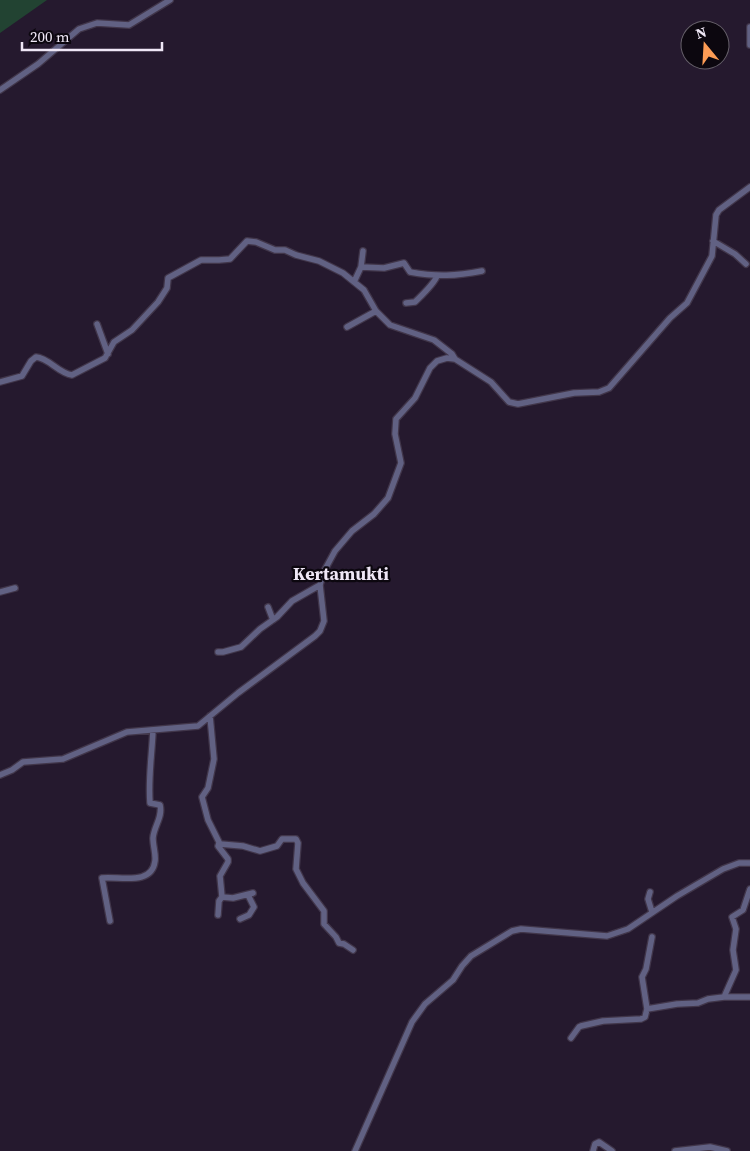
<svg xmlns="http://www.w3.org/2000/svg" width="750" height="1151" font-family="'Source Serif 4',serif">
<rect width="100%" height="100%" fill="#25192e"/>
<path fill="#224332" d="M0,0h47l-47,33z"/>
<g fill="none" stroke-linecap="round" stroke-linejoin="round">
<g stroke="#41364a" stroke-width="8">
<path id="street" d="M750,27v18
M0,90l38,-26 41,-35 18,-6 32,2 41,-25
M713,241l22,13 11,10
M361,267l23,1 20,-5 6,9c27,5 46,4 72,-1
M354,282l7,-15 2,-16
M406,303l9,-1c7,-7 19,-18 22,-26
M97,324l11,30
M347,327l29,-16
M0,382l22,-6 9,-15 5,-4c13,1 22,16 36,18l33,-17 9,-16 18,-12 26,-28 9,-14 1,-10 33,-18h18l11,-1 17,-18 9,1 19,8h10l11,5 23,6 24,12 21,17 12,21 14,14 44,15 18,14 3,5
M0,592l15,-4
M268,607l5,13
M218,652h5l18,-5 19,-18 17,-12 15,-16 28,-16
M210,716l4,43 -6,29 -6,9 6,23 12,24 23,2 17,5 17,-5 5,-7h14l2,4 -2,26 7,14 21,28v13l12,13 3,6 5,1 9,6
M0,775l12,-5 11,-8 40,-3 64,-27 71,-6 40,-33 77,-57 5,-5 4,-10 -4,-36 3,-12 12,-22 17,-20 22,-17 14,-16 13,-35 -6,-29 1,-15 19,-21 15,-30 7,-7 10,-3 8,1 36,23 18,20 9,2 56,-11 25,-1 10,-4 61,-70 17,-15 25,-47 4,-41 3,-5 31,-23
M219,843l-1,3 10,13v3l-8,14 2,21 11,1 20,-5
M750,889l-7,21 -11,7 4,12 -3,21 3,20 -12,27h26
M650,892l-2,7 4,13
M218,915l1,-14 3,-4
M240,919l9,-4 5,-8 -6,-12
M110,921l-8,-43c18,-2 50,8 53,-17 1,-7 -2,-15 -2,-23 1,-12 10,-21 7,-33l-10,-2c-2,-24 2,-49 3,-73
M647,1009l30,-5 21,-1 10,-4 16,-2
M571,1038l8,-11 2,-1 22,-5 38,-2 4,-2 2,-8 -5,-32 4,-8 6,-32
M355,1151l57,-129 13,-18 28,-24 9,-14 9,-10 41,-25 9,-2 86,7 21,-7 49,-33 46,-27 16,-6h11
M593,1151l2,-7 4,-2 13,9
M675,1151l35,-4 17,4"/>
</g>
<use href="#street" stroke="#616183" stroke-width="5.5"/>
</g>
<g text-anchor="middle" stroke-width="4.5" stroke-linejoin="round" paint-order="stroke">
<g font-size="18" font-weight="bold" fill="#efe7f6" stroke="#0c070f">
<text x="341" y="580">Kertamukti</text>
</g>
</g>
<g transform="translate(705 45) rotate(342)"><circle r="24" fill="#0c070f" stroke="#67616b"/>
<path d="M0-4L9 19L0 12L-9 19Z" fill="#fd9c55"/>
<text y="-8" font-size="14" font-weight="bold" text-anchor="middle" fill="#efe7f6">N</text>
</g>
<path d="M22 42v8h140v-8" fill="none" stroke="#efe7f6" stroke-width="2.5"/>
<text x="30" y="42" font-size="15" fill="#efe7f6" stroke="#0c070f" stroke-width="4" paint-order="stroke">200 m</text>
</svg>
